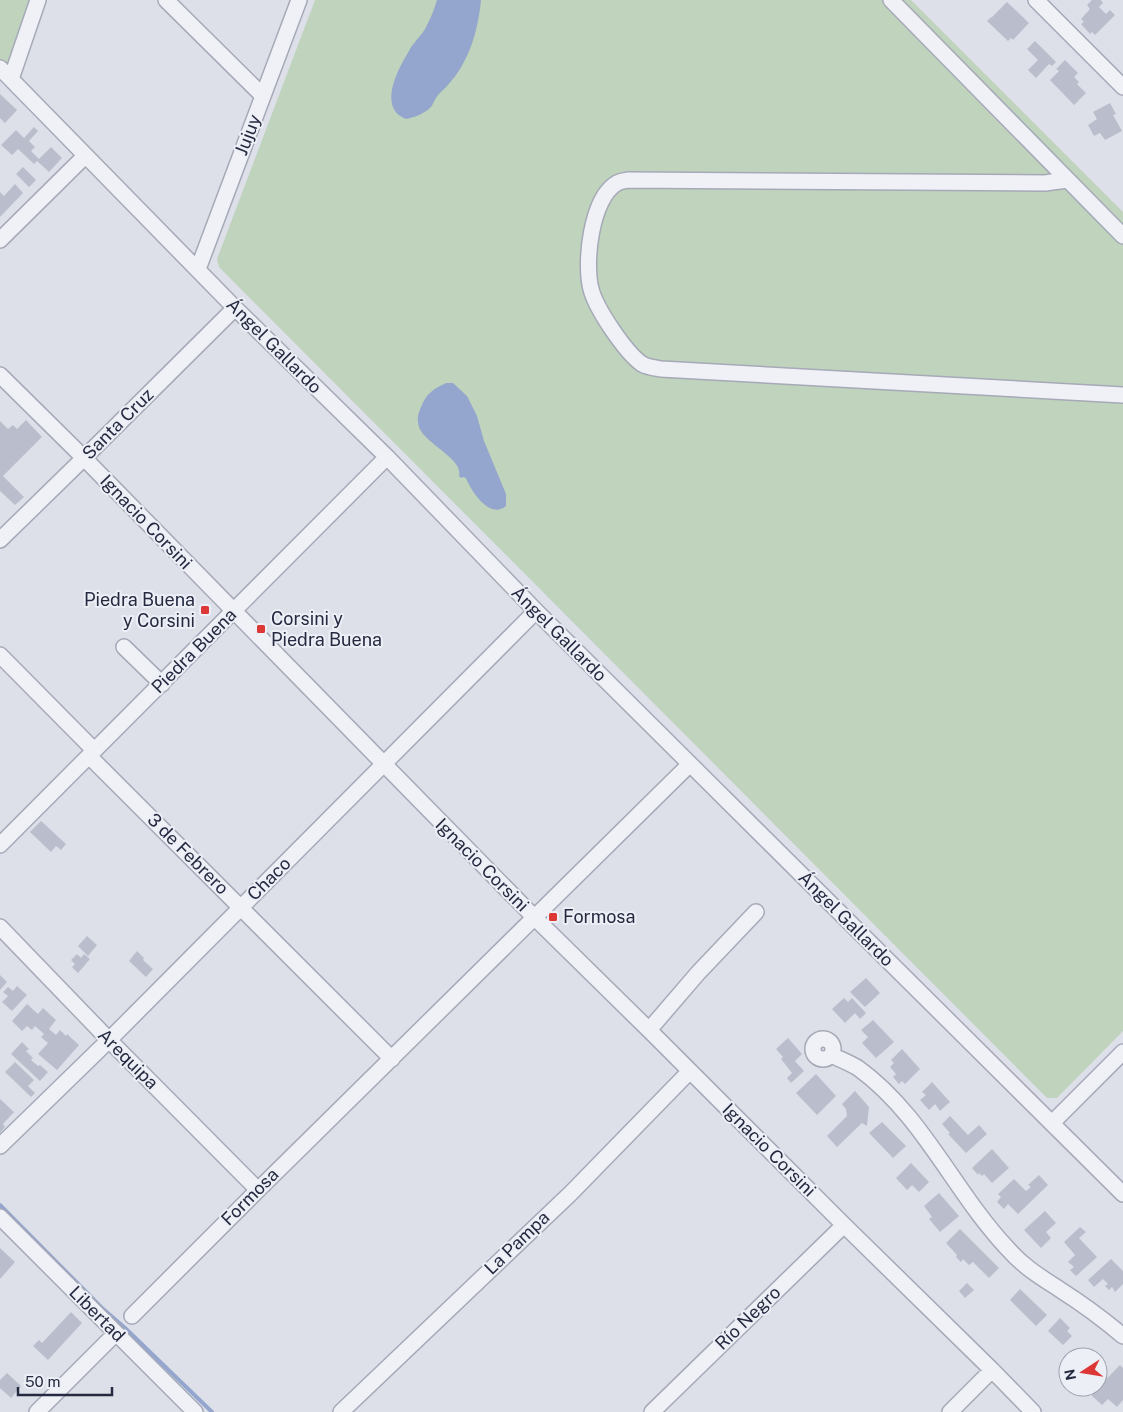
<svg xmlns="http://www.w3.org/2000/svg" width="1123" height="1412" font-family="'Public Sans',sans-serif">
<rect width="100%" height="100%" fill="#dde0e9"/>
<path fill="#bfd3bd" d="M0,0h33l-25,70 -8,-8z
M315,0h596l212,212v819l-66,67h-10l-828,-831 -2,-8z"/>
<path fill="#94a6cd" d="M437,0h44c-3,31 -12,63 -34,86 -2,3 -6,5 -8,8 -4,4 -5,9 -8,13 -7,7 -16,10 -25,12 -29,-11 -8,-50 3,-68 4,-8 11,-14 16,-22 5,-9 9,-19 12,-29z
M446,383h7l14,13 10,20 7,25 22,53v12c-16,14 -35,-15 -40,-28l-3,-1 -2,1 -2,-2c5,-19 -41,-34 -41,-54 -1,-5 1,-10 3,-15 6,-14 11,-17 25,-24z"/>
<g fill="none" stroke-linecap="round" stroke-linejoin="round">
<path stroke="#94a6cd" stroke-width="4" d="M0,1205l102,103 23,20 87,84"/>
</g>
<path fill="#babecc" d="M1092,0h9l2,3 -4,4 7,7 4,-4 5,5 -20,20 -3,-3 -2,2 -9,-10 3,-2 -3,-3 9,-10 -3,-4z
M1007,2l22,21 -16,17 -2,-2 -3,3 -21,-20 4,-4v1z
M1035,41l21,21 -4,4 -3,-2 -13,14 -8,-8 10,-10 -11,-11z
M1065,60l13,13 -4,4 5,5 -2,2 9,9 -12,12 -24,-25 9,-9 -3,-2z
M0,94l17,16 -12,13 -5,-5z
M1110,103l6,11 -3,1 9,16 -17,9 -5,-7 -6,3 -6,-11 9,-6 -4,-7z
M34,127l4,4 -9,10 6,6 -4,4 8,8 12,-12 11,11 -13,14 -12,-11 -3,3 -16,-15 -6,6 -11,-10 15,-15 8,8z
M23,167l13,13 -7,7 -13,-13z
M15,184l8,9 -23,24v-25l4,4z
M26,420l16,17 -39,39 21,21 -9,8 -15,-14v-70l8,8 5,-4 4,4z
M41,821l25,23 -5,6 -5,-4 -5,6 -21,-20z
M87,936l10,9 -9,11 -10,-10z
M137,951l7,7 -1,2 10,9 -7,8 -17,-16z
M77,954l4,4 3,-4 6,5 -12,14 -6,-6 3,-3 -4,-4z
M0,975l7,7 -7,8z
M866,978l14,15 -15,14 -15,-15z
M17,986l10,9 -15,16 -10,-9 6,-6 -5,-4 5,-5 5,4z
M844,998l4,4 4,-4 14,15 -6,6 -5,-6 -10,10 -13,-14z
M27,1004l11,10 5,-6 13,12 -7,9 7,6 4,-5 6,6 1,-2 12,11 -22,25 -19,-16 10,-11 -7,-6 3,-3 -9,-8 -3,4 -5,-4 -5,5 -10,-10z
M873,1020l21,22 -18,16 -14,-15 6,-6 -7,-7z
M788,1038l14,16 -7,7 9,10 -13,12 -4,-5 5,-5 -11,-14 2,-2 -7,-8z
M22,1042l7,7 -3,2 7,7 -2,2 7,6 2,-1 8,7 -8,9 -29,-27z
M902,1049l18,20 -15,15 -3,-3 -3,3 -6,-7 3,-3 -6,-7 4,-4 -3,-3z
M15,1062l19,18 -6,6 7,7 -4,4 -26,-25z
M816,1074l20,22 -19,19 -21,-22z
M932,1082l18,20 -10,9 -5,-7 -6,6 -9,-10 6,-5 -4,-3z
M855,1091l14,16 -2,19 -5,-3 -25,24 -10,-11 20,-20 -1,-7 -4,-5z
M0,1099l14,13 -11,12 2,3 -5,6z
M950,1116l18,19 11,-10 8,9 -21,19 -18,-19 2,-1 -8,-9z
M882,1122l24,24 -13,12 -24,-25z
M992,1149l17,19 -17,15 -8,-9 -2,2 -3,-3 -1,2 -6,-7z
M911,1163l18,19 -10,10 -7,-7 -5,5 -11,-12z
M1039,1175l9,10 -30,29 -10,-10 -4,5 -7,-7 4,-5 -3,-3 16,-15 12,12 5,-4 -3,-2z
M939,1193l20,23 -19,16 -11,-13 3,-2 -8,-11z
M1045,1211l11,12 -10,9 5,6 -10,10 -17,-18z
M1080,1227l6,5 -7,6 18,19 -21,19 -6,-6 4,-3 -6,-5 7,-7 -11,-13z
M960,1229l39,39 -10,10 -16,-16 -4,3 -6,-6 -2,3 -5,-5 1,-2 -11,-12z
M0,1248l15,14 -15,17z
M1111,1259l12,12v13l-8,8 -3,-5 -3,3 -4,-4 3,-2 -5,-5 -9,8 -6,-7z
M967,1283l7,7 -9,8 -6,-7z
M1020,1289l27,26 -11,11 -26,-26z
M71,1312l11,11 -34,37 -15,-14 6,-6 3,3z
M1060,1318l10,10 -3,3 5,5 -9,9 -15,-14z
M1086,1350l8,7h-14z
M1120,1365l3,3v32l-6,7 -9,-8 -6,6 -11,-10z
M7,1373l14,13 -10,12 -11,-10v-8z"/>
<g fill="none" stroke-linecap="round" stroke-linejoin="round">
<g stroke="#a6a9b7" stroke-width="18">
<path id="minor" d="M166,0l97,96
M891,0l232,236
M1036,0l87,87
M0,68l235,240 152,149 149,154 587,583
M11,79l27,-79
M1067,180l-22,3 -417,-3c-4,1 -7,1 -11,3 -26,15 -33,80 -26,106 5,20 35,64 51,75 5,3 13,4 19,5l462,26
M0,240l85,-84
M198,269l101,-269
M0,375l84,83 450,459 115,113 195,195 148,145 41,42
M0,540l84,-82 151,-150
M124,647l38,37
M0,655l94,95
M89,756l303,303
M0,845l387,-388
M0,927l109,113 149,150
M649,1030l49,-57 58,-61
M813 1049a10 10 0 1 1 20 0a10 10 0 1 1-20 0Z
M831,1055c9,4 19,8 27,13 65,47 96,124 150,181 16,18 31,27 51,40 22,14 44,30 64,47
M1052,1123l71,-71
M0,1146l109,-106 427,-429
M0,1217l195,195
M132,1316l126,-126 432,-426
M37,1412l79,-79
M341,1412l230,-219 119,-122
M652,1412l192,-187
M950,1412l42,-42"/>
</g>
<use href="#minor" stroke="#f0f1f7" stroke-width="15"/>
</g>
<g fill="#dc3734" stroke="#edeff6" stroke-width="2">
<rect x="200" y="605" width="10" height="10" rx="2.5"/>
<rect x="256" y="624" width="10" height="10" rx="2.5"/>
<rect x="548" y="912" width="10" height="10" rx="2.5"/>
</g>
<g text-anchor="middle" stroke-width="4" stroke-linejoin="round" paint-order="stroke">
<g font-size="18" fill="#252a41" stroke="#edeff6">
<text transform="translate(248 135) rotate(-69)" y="6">Jujuy</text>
<text transform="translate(274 346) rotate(45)" y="6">Ángel Gallardo</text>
<text transform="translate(118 424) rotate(-45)" y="6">Santa Cruz</text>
<text transform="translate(146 522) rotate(46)" y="6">Ignacio Corsini</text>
<text transform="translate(559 634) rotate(45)" y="6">Ángel Gallardo</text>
<text transform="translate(194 651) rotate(-45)" y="6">Piedra Buena</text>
<text transform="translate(188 854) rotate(45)" y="6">3 de Febrero</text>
<text transform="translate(482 865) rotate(45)" y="6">Ignacio Corsini</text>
<text transform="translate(269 879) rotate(-45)" y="6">Chaco</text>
<text transform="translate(846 919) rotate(45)" y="6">Ángel Gallardo</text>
<text transform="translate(128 1059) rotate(45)" y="6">Arequipa</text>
<text transform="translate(769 1150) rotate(45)" y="6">Ignacio Corsini</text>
<text transform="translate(250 1197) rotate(-45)" y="6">Formosa</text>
<text transform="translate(517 1243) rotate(-44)" y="6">La Pampa</text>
<text transform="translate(97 1314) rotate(45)" y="6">Libertad</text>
<text transform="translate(748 1318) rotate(-44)" y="6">Río Negro</text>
</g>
<g font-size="18" fill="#252a41" stroke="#edeff6" text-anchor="start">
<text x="195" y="606" text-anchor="end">Piedra Buena<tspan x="195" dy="21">y Corsini</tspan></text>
<text x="271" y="625">Corsini y<tspan x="271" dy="21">Piedra Buena</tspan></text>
<text x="563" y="923">Formosa</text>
</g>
</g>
<g transform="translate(1083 1372) rotate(258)"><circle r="24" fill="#edeff6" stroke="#9da0ae"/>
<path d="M0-4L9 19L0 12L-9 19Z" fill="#dc3734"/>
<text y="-8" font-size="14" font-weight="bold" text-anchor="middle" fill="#252a41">N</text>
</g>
<path d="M18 1387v8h94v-8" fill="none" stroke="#252a41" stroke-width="2.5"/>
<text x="25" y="1387" font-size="15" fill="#252a41" stroke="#edeff6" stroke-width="4" paint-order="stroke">50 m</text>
</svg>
